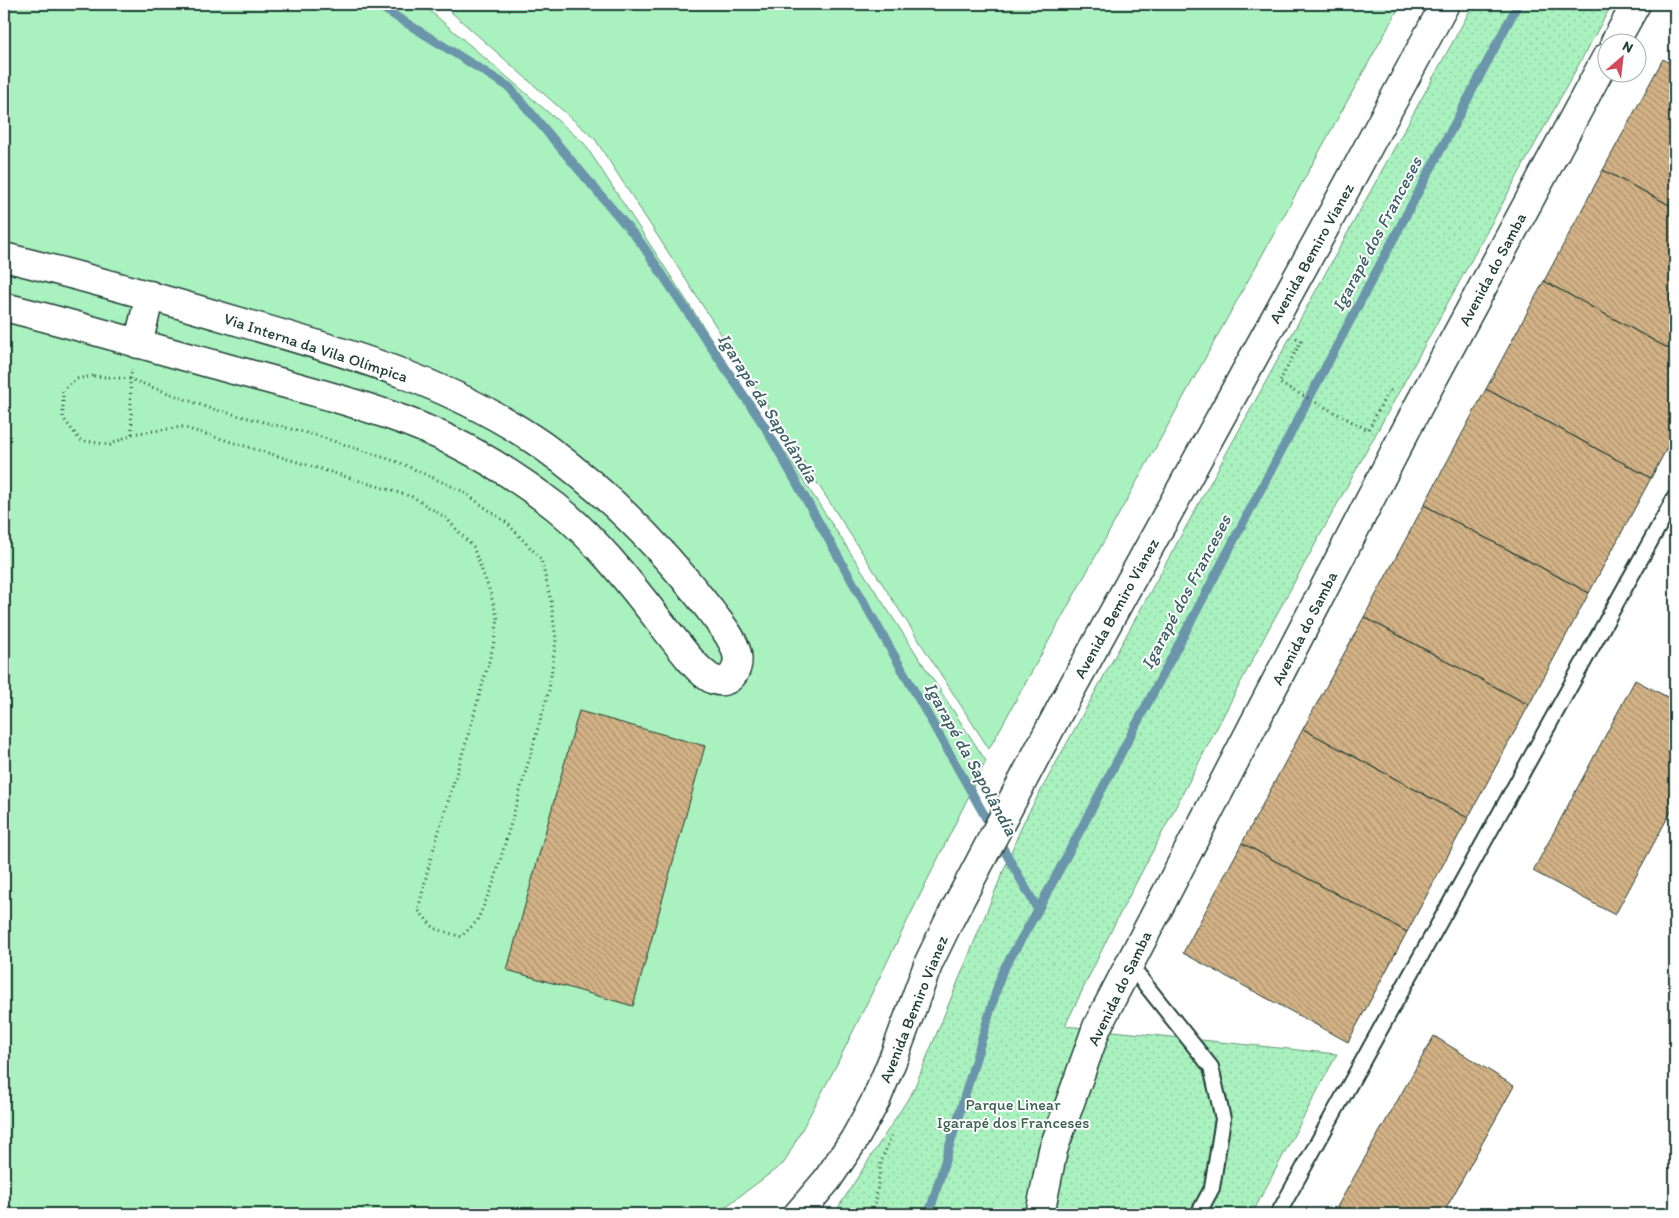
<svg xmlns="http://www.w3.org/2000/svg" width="1679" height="1218" font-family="Itim,sans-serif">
<defs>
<pattern id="park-dots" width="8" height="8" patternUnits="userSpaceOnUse" patternTransform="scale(1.25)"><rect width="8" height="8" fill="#a9f1be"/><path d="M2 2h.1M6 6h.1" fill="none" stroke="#91d0a4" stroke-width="1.8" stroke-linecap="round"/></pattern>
<pattern id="building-back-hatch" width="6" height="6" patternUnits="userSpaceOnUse" patternTransform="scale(1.25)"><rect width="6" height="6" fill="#d3b286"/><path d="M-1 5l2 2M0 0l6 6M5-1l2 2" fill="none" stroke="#ab926e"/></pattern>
</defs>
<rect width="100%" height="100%" fill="#fff"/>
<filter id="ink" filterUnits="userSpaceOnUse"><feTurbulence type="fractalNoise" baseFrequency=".02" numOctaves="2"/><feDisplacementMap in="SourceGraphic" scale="10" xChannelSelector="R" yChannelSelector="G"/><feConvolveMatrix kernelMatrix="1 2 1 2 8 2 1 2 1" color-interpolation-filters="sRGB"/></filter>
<g filter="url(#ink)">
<path fill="url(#park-dots)" stroke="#649779" d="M1471,4h141l-345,628 -154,295 -48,99 272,28 -85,160h-418l79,-123 110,-268 450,-818z"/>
<path fill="#a9f1be" stroke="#649779" d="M4,4h418l162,139 402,618 -150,305 -52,97 -68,51h-712z
M442,4h959l-412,745 -394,-610z"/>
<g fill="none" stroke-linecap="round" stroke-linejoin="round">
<path stroke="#6b95ab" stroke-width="9" d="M376,4l133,83 132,156 124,184 273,483
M929,1214l73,-242 36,-62 480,-906"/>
</g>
<path fill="url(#building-back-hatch)" stroke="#1f3d34" d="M1663,59l12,7v142l-72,-38z
M1603,170l72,38v144l-131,-71z
M1544,281l131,71v81l-24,45 -165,-89z
M1486,389l165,89 -62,115 -165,-88z
M1424,505l165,88 -60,112 -165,-88z
M1364,617l165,88 -61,113 -165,-89z
M1635,680l40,21v103l-60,111 -82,-44z
M579,711l126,35 -72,260 -126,-36z
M1303,729l165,89 -61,114 -165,-89z
M1242,843l165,89 -59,110 -165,-89z
M1434,1036l80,50 -71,128h-110z"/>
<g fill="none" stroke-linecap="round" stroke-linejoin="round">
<g stroke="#1f3d34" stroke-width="18">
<path id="service" d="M1129,964l82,103 12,52 -11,69 -14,26
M1278,1214l397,-717"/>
</g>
<g stroke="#1f3d34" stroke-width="31">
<path id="minor" d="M4,257c81,20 162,43 243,67 102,29 208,60 296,122 64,46 119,102 167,164 10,14 23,27 27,44 3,15 -7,32 -23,26 -11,-5 -19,-15 -26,-23 -42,-51 -80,-108 -132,-150 -50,-39 -108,-72 -167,-92 -60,-21 -123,-36 -184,-53 -67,-18 -134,-39 -201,-55
M138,344l12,-49"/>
</g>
<g stroke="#1f3d34" stroke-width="31">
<path id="tertiary" d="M1615,42l21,-38
M798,1214l29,-34 27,-40 22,-40 19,-46 34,-92 21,-43 112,-213 262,-477 121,-225
M1040,1214l13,-64 44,-123 322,-622 187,-347"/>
</g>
<path stroke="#1f3d34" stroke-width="3" stroke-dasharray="1 4" stroke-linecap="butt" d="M1296,338l5,3 -22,42 89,47 21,-40 5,2
M94,376l36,3 79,29 106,27 83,27 64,29 45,32 34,36 10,42 5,39 -7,50 -55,192 -17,39 -16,16 -27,-9 -16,-18 12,-49 39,-129 24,-85 5,-28 -9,-30 -16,-42 -27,-29 -33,-21 -231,-70 -50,7 -22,11 -30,-5 -17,-22v-27l12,-12z
M132,434l-2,-55 2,-10
M874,1214l7,-52 11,-28"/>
<use href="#service" stroke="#fff" stroke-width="14"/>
<use href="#minor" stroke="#fff" stroke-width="28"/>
<use href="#tertiary" stroke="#fff" stroke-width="28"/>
</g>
</g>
<g text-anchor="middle" stroke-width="4" stroke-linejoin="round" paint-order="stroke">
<g font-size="16" fill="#1f3d34" stroke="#fff">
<text transform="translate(1311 253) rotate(-61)" y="6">Avenida Bemiro Vianez</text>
<text transform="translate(1492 269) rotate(-62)" y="6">Avenida do Samba</text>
<text transform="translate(316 347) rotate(18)" y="6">Via Interna da Vila Olímpica</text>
<text transform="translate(1116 608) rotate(-61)" y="6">Avenida Bemiro Vianez</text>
<text transform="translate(1304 628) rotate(-63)" y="6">Avenida do Samba</text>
<text transform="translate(1119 988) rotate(-64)" y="6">Avenida do Samba</text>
<text transform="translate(913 1009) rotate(-68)" y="6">Avenida Bemiro Vianez</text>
</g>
<g font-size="16" fill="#3b6150" stroke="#fff">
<text x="1013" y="1110">Parque Linear<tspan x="1013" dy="18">Igarapé dos Franceses</tspan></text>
</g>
<g font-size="18" font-style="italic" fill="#3e6266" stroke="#fff">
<text transform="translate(1377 234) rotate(-62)" y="6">Igarapé dos Franceses</text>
<text transform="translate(768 408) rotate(58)" y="6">Igarapé da Sapolândia</text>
<text transform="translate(1186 592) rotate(-62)" y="6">Igarapé dos Franceses</text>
<text transform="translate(971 759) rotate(61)" y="6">Igarapé da Sapolândia</text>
</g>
</g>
<rect width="1679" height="1218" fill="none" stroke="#fff" stroke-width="20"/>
<rect x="10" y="10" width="1659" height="1198" fill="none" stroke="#1f3d34" stroke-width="2" filter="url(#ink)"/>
<g transform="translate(1622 58) rotate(28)"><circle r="24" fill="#ffffff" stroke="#a5b1ae"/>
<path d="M0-4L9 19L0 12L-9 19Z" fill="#d1495b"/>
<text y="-8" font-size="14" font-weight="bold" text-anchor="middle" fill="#1f3d34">N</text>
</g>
</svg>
